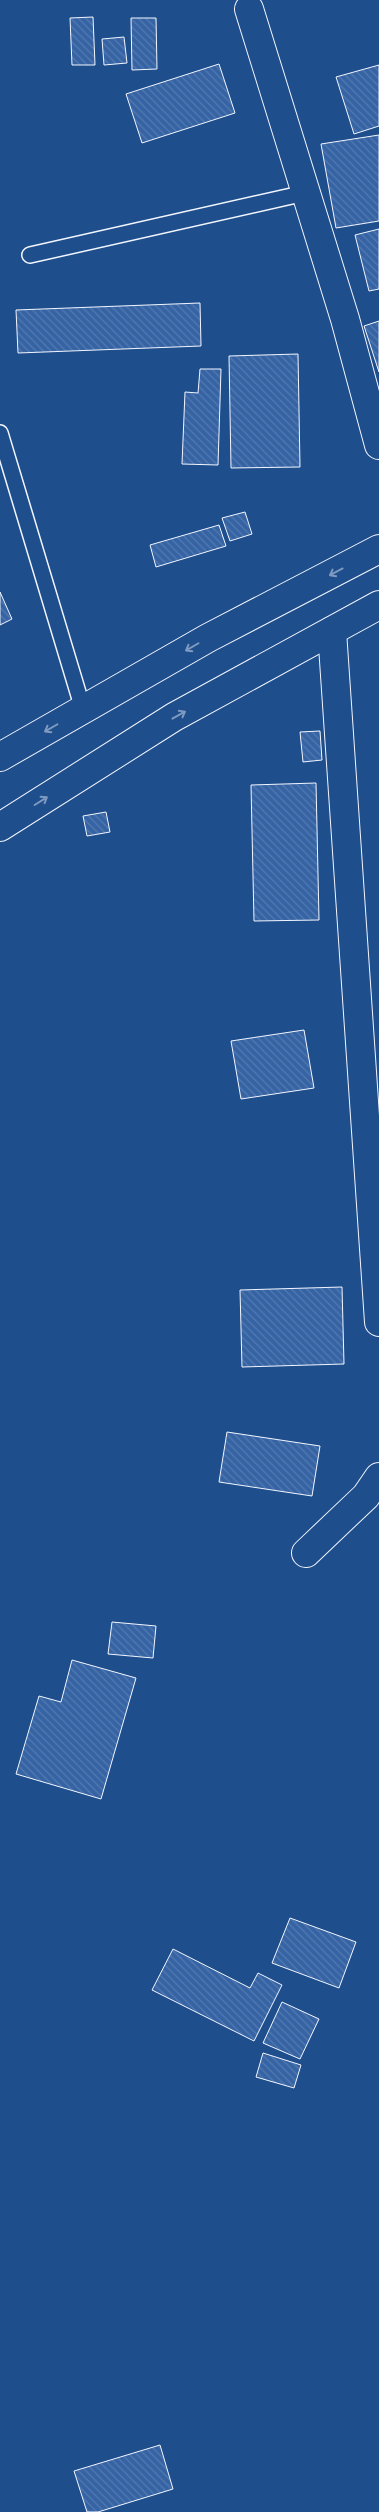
<svg xmlns="http://www.w3.org/2000/svg" width="379" height="2512" font-family="'Source Serif 4',serif">
<defs>
<pattern id="building-back-hatch" width="6" height="6" patternUnits="userSpaceOnUse" patternTransform="scale(1.25)"><rect width="6" height="6" fill="#3563a3"/><path d="M-1 5l2 2M0 0l6 6M5-1l2 2" fill="none" stroke="#537ab1"/></pattern>
</defs>
<rect width="100%" height="100%" fill="#1f4e8c"/>
<path fill="url(#building-back-hatch)" stroke="#f2f6ff" d="M93,17l2,48h-23l-2,-47z
M131,18h25l1,51 -25,1z
M124,37l3,26 -23,2 -2,-26z
M219,64l16,49 -93,30 -16,-49z
M379,65v61l-25,8 -18,-57z
M379,135v86l-43,7 -15,-84z
M379,229v60l-10,2 -14,-56z
M200,303l1,43 -183,7 -2,-43z
M379,321v51l-15,-46z
M298,354l2,113 -69,1 -2,-112z
M200,369h21l-3,96 -36,-1 3,-72 13,1z
M245,512l7,22 -22,7 -8,-23z
M219,525l7,21 -70,21 -6,-22z
M0,592l12,27 -12,6z
M320,731l2,29 -19,2 -3,-30z
M316,783l3,137 -65,1 -3,-136z
M106,812l4,20 -23,4 -4,-20z
M304,1030l10,58 -73,11 -10,-58z
M342,1287l2,77 -102,3 -2,-77z
M227,1432l93,14 -8,50 -93,-14z
M112,1622l44,4 -3,32 -45,-4z
M72,1660l64,18 -35,121 -85,-25 23,-78 22,6z
M290,1918l66,24 -17,46 -67,-25z
M173,1949l77,39 8,-15 24,12 -28,56 -102,-51z
M282,2002l37,17 -19,40 -37,-16z
M263,2053l38,12 -7,23 -38,-11z
M160,2445l13,44 -75,23h-11l-13,-41z"/>
<g fill="none" stroke-linecap="round" stroke-linejoin="round">
<g stroke="#f2f6ff" stroke-width="18">
<path id="service" d="M30,255l275,-62
M0,433l83,276"/>
</g>
<g stroke="#f2f6ff" stroke-width="30">
<path id="minor" d="M249,9l96,310 34,126
M332,631l47,691
M306,1553l60,-57 13,-19"/>
</g>
<g stroke="#f2f6ff" stroke-width="30">
<path id="secondary" d="M0,757l208,-119 171,-89
M0,827l174,-110 205,-112"/>
</g>
<use href="#service" stroke="#1f4e8c" stroke-width="15"/>
<use href="#minor" stroke="#1f4e8c" stroke-width="28"/>
<use href="#secondary" stroke="#1f4e8c" stroke-width="28"/>
</g>
<defs><path id="oneway-shaft" d="M-6 0H5M1.5-3L5.5 0L1.5 3" fill="none" stroke-width="1.6" stroke-linecap="round" stroke-linejoin="round" transform="scale(1.25)"/></defs>
<g stroke="#7e9ac0">
<use href="#oneway-shaft" transform="translate(336 572) rotate(152)"/>
<use href="#oneway-shaft" transform="translate(192 647) rotate(150)"/>
<use href="#oneway-shaft" transform="translate(179 715) rotate(-29)"/>
<use href="#oneway-shaft" transform="translate(51 728) rotate(150)"/>
<use href="#oneway-shaft" transform="translate(41 801) rotate(-32)"/>
</g>
</svg>
